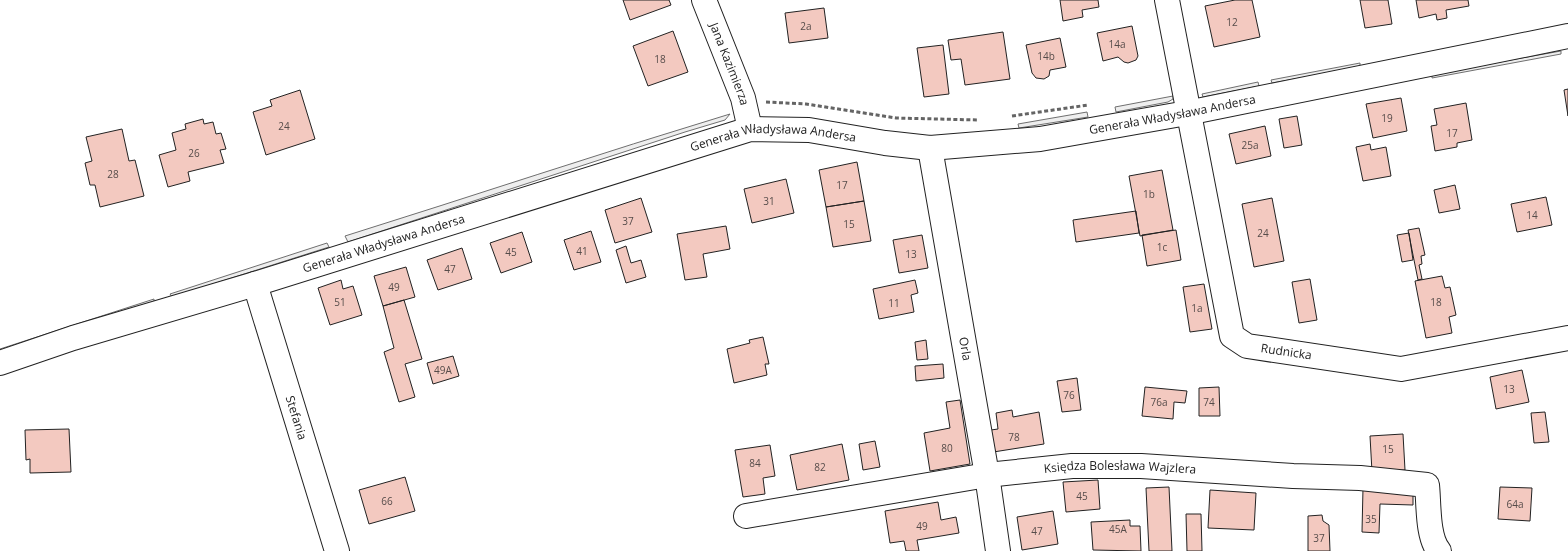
<svg xmlns="http://www.w3.org/2000/svg" width="1568" height="551" font-family="'Open Sans',sans-serif">
<rect width="100%" height="100%" fill="#fff"/>
<path fill="#eee" stroke="#6f6f6f" d="M1561,51v3l-129,24v-4z
M1360,63v4l-88,16 -1,-3z
M1258,82l1,4 -56,11 -1,-3z
M1173,96v3l-5,3 -52,10 -1,-5z
M1087,112l1,5 -69,11 -1,-4z
M730,114l-5,6 -40,12 -337,110 -3,-6c128,-40 256,-83 385,-122z
M327,243l2,4 -157,50 -2,-3z
M154,299v4l-154,50v-4z"/>
<path fill="#f3c9c0" stroke="#222" d="M623,0h46l2,5 -41,15z
M1060,0h38l1,7 -17,3 1,7 -20,4z
M1235,0h17l8,37 -46,10 -9,-41z
M1360,0h28l4,24 -27,4z
M1416,0h52l1,6 -23,4 1,8 -10,2 -1,-6 -17,4z
M824,8l4,30 -39,5 -4,-30z
M1132,26l6,30 -2,4 -8,3 -4,-1 -6,-5 -15,4 -6,-28z
M673,31l15,41 -40,14 -15,-40z
M1003,32l7,47 -45,6 -4,-26 -10,1 -3,-20z
M1060,38l6,29 -16,3 -1,6 -5,3 -8,-1 -4,-5 -6,-28z
M943,45l6,49 -25,3 -7,-49z
M1568,89v27l-4,-26z
M300,90l15,49 -49,16 -13,-43 19,-6 -2,-6z
M1401,98l6,33 -34,7 -7,-34z
M1466,103l6,37 -15,3v4l-22,4 -4,-25 6,-1 -3,-16z
M1297,116l5,29 -18,3 -5,-29z
M203,119l1,5 9,-2 3,12 5,-1 5,16 -6,1 4,13 -36,9 2,9 -22,6 -9,-32 17,-5 -4,-17 14,-4 -1,-5z
M1265,126l6,30 -35,8 -7,-30z
M122,129l7,32 6,-1 9,36 -44,11 -5,-22h-5l-5,-22 7,-2 -6,-24z
M1370,144l1,6 15,-3 5,29 -28,5 -7,-34z
M857,162l7,39 -38,6 -7,-37z
M1162,170l11,60 -33,6 -11,-60z
M786,179l8,34 -42,10 -8,-34z
M1455,185l5,24 -21,4 -5,-23z
M1546,197l6,28 -35,7 -6,-28z
M641,198l11,34 -37,11 -10,-33z
M1272,198l12,63 -30,6 -12,-63z
M864,201l7,40 -38,6 -7,-40z
M1136,211l3,22 -63,9 -3,-22z
M726,226l4,23 -27,5 4,23 -22,3 -8,-46z
M1419,228l6,27 -4,1 1,8 -3,1 3,14 -4,1 -10,-50z
M1176,230l5,30 -34,6 -5,-31z
M591,231l10,31 -27,8 -10,-30z
M522,232l10,30 -31,11 -11,-30z
M1409,233l4,27 -11,2 -5,-27z
M922,235l6,33 -29,5 -6,-33z
M626,246l5,17 10,-3 5,17 -20,6 -10,-33z
M462,248l10,31 -34,11 -11,-30z
M406,267l9,30 -32,9 -9,-30z
M1442,276l3,12 5,-1 6,28 -7,2 3,16 -26,5 -11,-57z
M1310,279l7,41 -18,3 -7,-41z
M341,280l2,9 10,-3 9,29 -32,10 -12,-37z
M915,280l3,13 -7,2 3,17 -35,7 -6,-30z
M1204,284l8,45 -22,3 -7,-45z
M404,300l18,59 -17,5 10,33 -16,5 -15,-50 10,-4 -11,-42z
M763,337l6,27h-4l2,11 -33,8 -7,-34 23,-6 -1,-3z
M926,340l2,19 -11,1 -2,-18z
M453,356l6,20 -26,8 -6,-21z
M943,364l1,14 -28,3 -1,-15z
M1522,370l7,32 -33,7 -6,-32z
M1077,378l4,32 -19,2 -5,-31z
M1145,387l42,4 -2,12 -11,-1 -1,17 -31,-3z
M1219,387l1,29h-21v-28z
M960,400l10,64 -40,7 -6,-38 26,-5 -4,-26z
M1012,410l1,7 26,-5 5,32 -57,9 -3,-22 14,-2 -2,-16z
M1545,412l4,30 -15,1 -3,-30z
M69,429l2,43 -41,1v-14l-4,1 -1,-30z
M1403,434l2,36 -33,2 -2,-36z
M875,441l5,26 -17,3 -4,-26z
M842,444l7,36 -52,10 -7,-35z
M770,445l5,31 -12,2 2,16 -22,3 -8,-47z
M405,477l10,34 -46,13 -10,-34z
M1098,480l2,29 -34,3 -3,-30z
M1169,487l3,64h-23l-3,-63z
M1500,487l32,1 -2,33 -32,-2z
M1363,488l50,2v15l-33,-1 -1,29 -17,-1z
M1210,490l46,3 -2,37 -46,-2z
M938,502l3,18 15,-3 3,16 -42,7 2,11h-13l-2,-10 -14,2 -5,-32z
M1053,511l5,33 -36,6 -5,-33z
M1186,514h15l1,37h-15z
M1322,515l1,6 6,4 1,26h-22v-35z
M1130,520v6h10l1,25 -48,-1 -2,-28z"/>
<g fill="none" stroke-linecap="round" stroke-linejoin="round">
<g stroke="#222" stroke-width="26">
<g id="minor">
<path id="s1" d="M704,0l39,98 7,31"/>
<path id="s2" d="M1167,0l65,336 15,10 154,23 167,-31"/>
<path id="s3" d="M930,148l57,327 11,76"/>
<path id="s4" d="M255,284l82,267"/>
<path id="s5" d="M0,363l73,-25 182,-54 495,-155 59,1 76,13 45,5 110,-9 147,-26 381,-77"/>
<path id="s6" d="M746,516l241,-41 85,-9h69l152,10 67,2 67,7c2,18 0,52 12,66"/>
</g>
</g>
<path stroke="#646464" stroke-width="3" stroke-dasharray="4 2.5" stroke-linecap="butt" d="M766,102l40,2 90,14 83,2
M1012,116l76,-11"/>
<use href="#minor" stroke="#fff" stroke-width="24"/>
</g>
<g text-anchor="middle" stroke-width="4" stroke-linejoin="round" paint-order="stroke">
<g font-size="10" fill="#564c4a">
<text x="1232" y="26">12</text>
<text x="806" y="30">2a</text>
<text x="1117" y="48">14a</text>
<text x="1046" y="60">14b</text>
<text x="660" y="63">18</text>
<text x="1387" y="122">19</text>
<text x="284" y="130">24</text>
<text x="1452" y="137">17</text>
<text x="1250" y="149">25a</text>
<text x="194" y="157">26</text>
<text x="113" y="178">28</text>
<text x="842" y="189">17</text>
<text x="1149" y="198">1b</text>
<text x="769" y="205">31</text>
<text x="1532" y="219">14</text>
<text x="628" y="225">37</text>
<text x="849" y="228">15</text>
<text x="1263" y="237">24</text>
<text x="1162" y="251">1c</text>
<text x="582" y="255">41</text>
<text x="511" y="256">45</text>
<text x="911" y="258">13</text>
<text x="450" y="273">47</text>
<text x="394" y="291">49</text>
<text x="340" y="306">51</text>
<text x="1436" y="306">18</text>
<text x="894" y="307">11</text>
<text x="1197" y="312">1a</text>
<text x="443" y="374">49A</text>
<text x="1509" y="393">13</text>
<text x="1069" y="399">76</text>
<text x="1159" y="406">76a</text>
<text x="1209" y="406">74</text>
<text x="1014" y="441">78</text>
<text x="947" y="452">80</text>
<text x="1388" y="453">15</text>
<text x="755" y="467">84</text>
<text x="820" y="471">82</text>
<text x="1082" y="500">45</text>
<text x="387" y="505">66</text>
<text x="1515" y="508">64a</text>
<text x="1371" y="523">35</text>
<text x="922" y="530">49</text>
<text x="1118" y="533">45A</text>
<text x="1037" y="535">47</text>
<text x="1319" y="542">37</text>
</g>
<g font-size="12" fill="#222" stroke="#fff">
<text dy="4" stroke="none"><textPath href="#s1" startOffset="69">Jana Kazimierza</textPath></text>
<text dy="4" stroke="none"><textPath href="#s5" startOffset="1212">Generała Władysława Andersa</textPath></text>
<text dy="4" stroke="none"><textPath href="#s5" startOffset="808">Generała Władysława Andersa</textPath></text>
<text dy="4" stroke="none"><textPath href="#s5" startOffset="402">Generała Władysława Andersa</textPath></text>
<text dy="4" stroke="none"><textPath href="#s3" startOffset="204">Orla</textPath></text>
<text dy="4" stroke="none"><textPath href="#s2" startOffset="400">Rudnicka</textPath></text>
<text dy="4" stroke="none"><textPath href="#s4" startOffset="140">Stefania</textPath></text>
<text dy="4" stroke="none"><textPath href="#s6" startOffset="378">Księdza Bolesława Wajzlera</textPath></text>
</g>
</g>
</svg>
